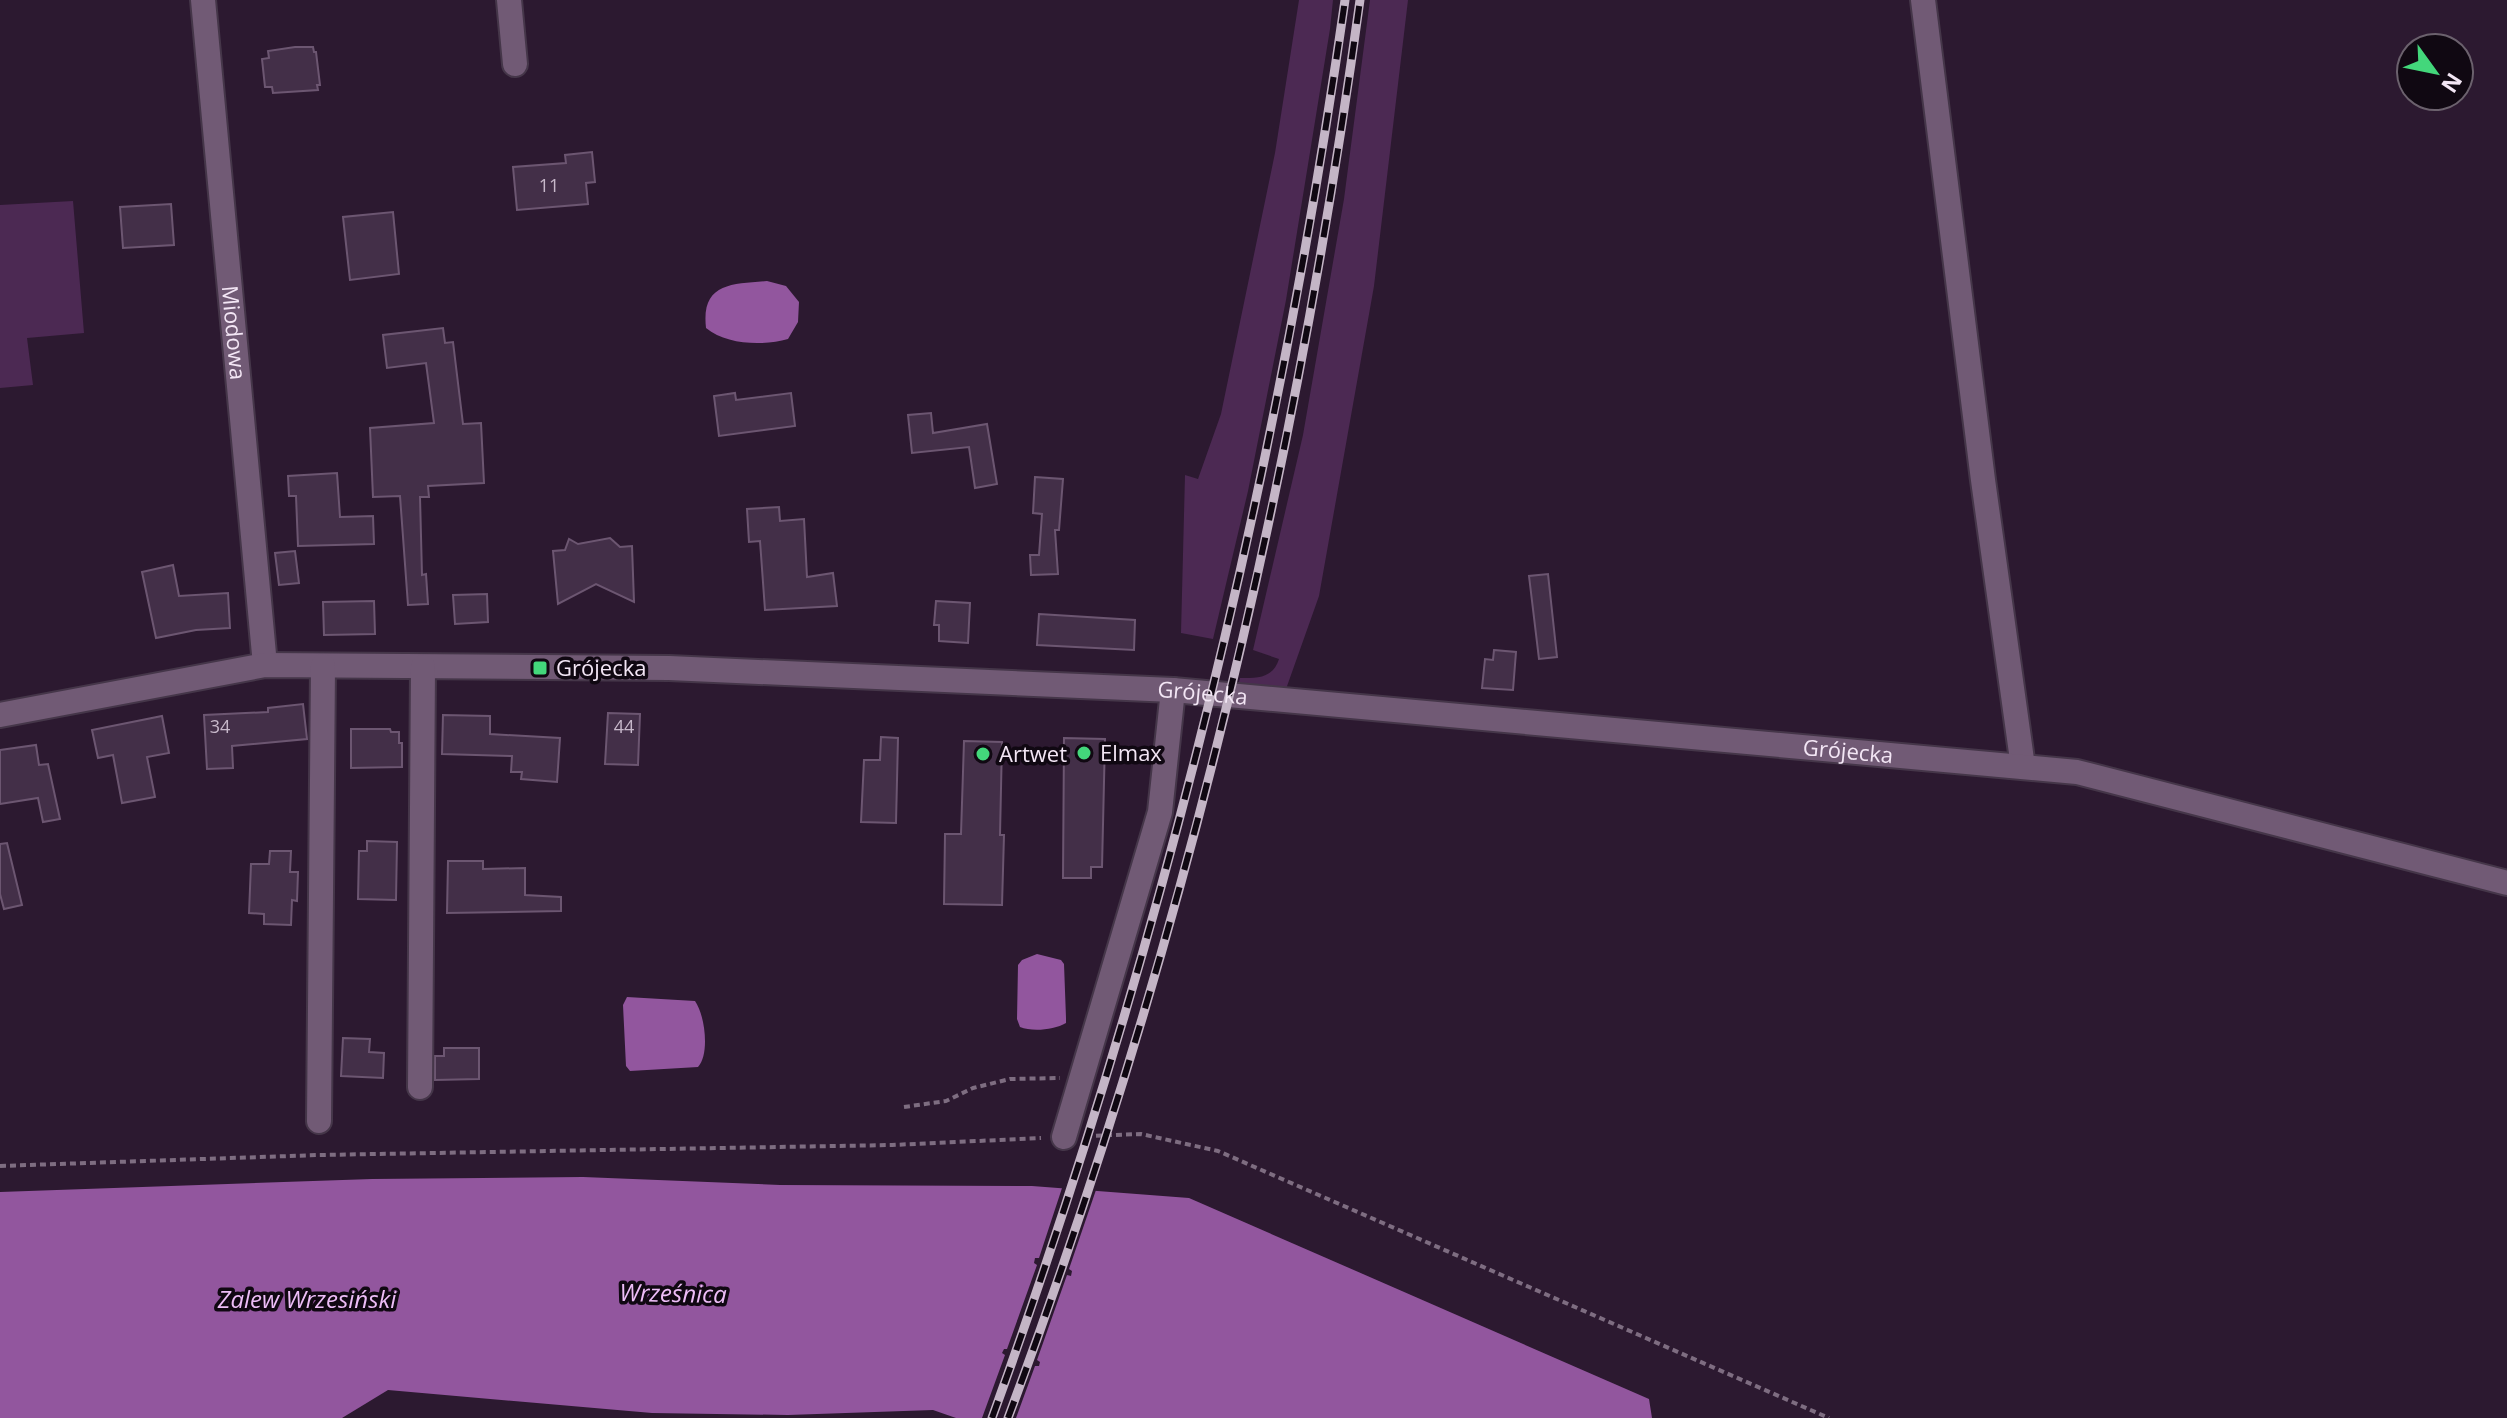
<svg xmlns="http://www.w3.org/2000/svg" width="2507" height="1418" font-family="'Open Sans',sans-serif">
<rect width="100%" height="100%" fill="#2c1930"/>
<path fill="#4c2953" d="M1299,0h34l-3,29 -44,271 -38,191 -35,148 -32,-6 4,-158 13,4 23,-65 54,-261z
M1370,0h38l-34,286 -55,310 -33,93 -48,-3 2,-8c18,0 33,0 39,-19l-26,-9 50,-215 41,-236z
M73,201l11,132 -57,5 6,47 -33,3v-183z"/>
<path fill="#92569e" d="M767,281l19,5 13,16 -1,20 -10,17c-25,7 -61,6 -82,-11 -5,-45 25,-44 61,-47z
M1037,954l24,6 3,4 2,54v5c-12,7 -34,9 -46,4l-3,-8 1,-54 4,-5z
M627,997l68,4c10,14 15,53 3,66l-68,4 -4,-5 -3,-61z
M583,1177l197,8 252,1 157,12 460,201 3,19h-696l-23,-8 -145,5 -136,-2 -264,-23 -46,28h-342v-226l372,-13z"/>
<path fill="#2c1930" d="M1063,1185l34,2 -28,82 3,2 -1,5 -4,-1 -30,85 3,2 -1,4h-4l-19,52h-34l23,-63 -3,-2 2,-4h3l30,-84 -3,-2 1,-5h4z"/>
<path fill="#432f48" stroke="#6c5671" stroke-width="2" d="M295,47h18l1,5h2l4,33h-3l1,5 -45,3 -1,-6h-7l-3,-28 7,-1 -1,-7z
M592,152l3,30 -9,1 2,21 -71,6 -4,-43 53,-4 -1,-8z
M171,204l3,41 -51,3 -3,-41z
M393,212l6,62 -49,6 -7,-63z
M443,328l2,15 8,-1 10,82 18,-1 3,60 -56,3 1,11h-9l2,78 4,-1 2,30 -20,1 -8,-109 -27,1 -3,-69 64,-5 -8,-60 -39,5 -4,-33z
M735,393l1,7 55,-7 4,33 -76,10 -5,-40z
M931,413l2,20 54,-9 10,60 -22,4 -6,-41 -57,6 -4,-38z
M337,473l3,44 33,-1 1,28 -76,2 -2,-50h-7l-1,-20z
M1035,477l28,2 -4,51h-4l3,44 -27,1 -1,-20h9l3,-41 -9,-1z
M779,507l1,14 24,-2 3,58 26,-4 4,33 -72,4 -5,-69 -11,1 -2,-33z
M610,538l10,9 12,-1 2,56 -38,-18 -38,20 -5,-53 12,-1 4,-11 9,5z
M295,551l4,32 -20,2 -4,-32z
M173,565l6,31 49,-3 2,35 -34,2 -40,8 -14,-66z
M1548,574l9,83 -18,2 -10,-83z
M487,594l1,28 -33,2 -2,-29z
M374,601l1,33 -51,1 -1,-33z
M936,601l34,2 -2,40 -29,-2v-16h-5z
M1039,614l96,6 -1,30 -97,-5z
M1494,650l22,2 -3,38 -31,-2 3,-29 8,1z
M303,704l4,35 -75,7 1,22 -26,1 -3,-54 64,-3v-4z
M608,713l32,1 -2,51 -33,-1z
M443,715l47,1v18l70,4 -3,44 -36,-3 1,-7h-11l1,-16 -70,-2z
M162,716l7,37 -22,4 8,40 -33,6 -9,-48 -15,3 -6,-28z
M351,729h39l1,3h8v11h3v24l-51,1z
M881,737l17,1 -2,85 -35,-1 3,-62h16z
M1064,738l41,1 -3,128h-11v11h-28z
M964,741l38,1 -2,93h4l-2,70 -58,-1 1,-70h16z
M36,745l3,20 9,-1 12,55 -17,3 -5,-24 -38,6v-54z
M367,841l30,1 -1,58 -38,-1 1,-48h8z
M7,843l15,62 -18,4 -4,-15v-50z
M270,851h21l-1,21h8l-1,29 -5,-1 -1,25 -27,-1v-10l-15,-1 2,-49h18z
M448,861h35v8l42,-1v27l36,2v14l-114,2z
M343,1038l27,1 -1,13 15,1 -1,25 -42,-2z
M444,1048h35v31l-44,1v-24h9z"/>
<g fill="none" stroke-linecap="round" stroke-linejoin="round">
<g stroke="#453649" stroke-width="28">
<g id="minor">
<path id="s1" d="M203,0l62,665"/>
<path d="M509,0l6,64"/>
<path d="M1923,0l60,480 40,287"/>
<path id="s2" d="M0,715l265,-50 404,3 504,22 904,82 430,111"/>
<path d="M420,1087l3,-420"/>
<path d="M319,1121l4,-455"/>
<path d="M1064,1137l96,-325 13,-122"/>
</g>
</g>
<path stroke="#7e6d81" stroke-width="4" stroke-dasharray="6 4" stroke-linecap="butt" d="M904,1107l42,-6 27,-13 37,-9 50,-1
M1086,1136l55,-2 77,17 611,267
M0,1166l319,-11 573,-10 149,-7"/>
<use href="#minor" stroke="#715a75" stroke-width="24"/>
<g stroke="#c4b5c6" stroke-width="9">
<path id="rail" d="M992,1418c167,-460 284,-934 353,-1418
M1008,1418c171,-456 286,-936 352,-1418"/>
</g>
<use href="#rail" stroke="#100812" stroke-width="6" stroke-dasharray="18" stroke-linecap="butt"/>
</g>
<g fill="#43d77b" stroke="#100812" stroke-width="3">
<rect x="532" y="660" width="16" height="16" rx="4"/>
<circle cx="1084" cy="753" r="8"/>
<circle cx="983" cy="754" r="8"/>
</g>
<g text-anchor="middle" stroke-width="7" stroke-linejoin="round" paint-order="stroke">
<g font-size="18" fill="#c7b8ca">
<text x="549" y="192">11</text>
<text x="220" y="733">34</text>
<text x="624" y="733">44</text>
</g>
<g font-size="22" fill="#f3e6f5" stroke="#100812">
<text dy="8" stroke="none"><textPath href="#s1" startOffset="334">Miodowa</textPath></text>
<text dy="8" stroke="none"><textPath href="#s2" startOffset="1208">Grójecka</textPath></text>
<text dy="8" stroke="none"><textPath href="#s2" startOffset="1856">Grójecka</textPath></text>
</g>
<g font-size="22" fill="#f3e6f5" stroke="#100812" text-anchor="start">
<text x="556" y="676">Grójecka</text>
<text x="1100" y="761">Elmax</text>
<text x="999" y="762">Artwet</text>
</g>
<g font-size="24" font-style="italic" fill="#edbdf7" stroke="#100812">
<text transform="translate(673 1294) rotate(1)" y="8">Wrześnica</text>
<text x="307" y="1308">Zalew Wrzesiński</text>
</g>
</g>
<g transform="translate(2435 72) rotate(123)"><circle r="38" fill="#100812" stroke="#6b616d" stroke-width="2"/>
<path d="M0-6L14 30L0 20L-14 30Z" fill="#43d77b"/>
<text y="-12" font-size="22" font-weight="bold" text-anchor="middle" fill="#f3e6f5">N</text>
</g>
</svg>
